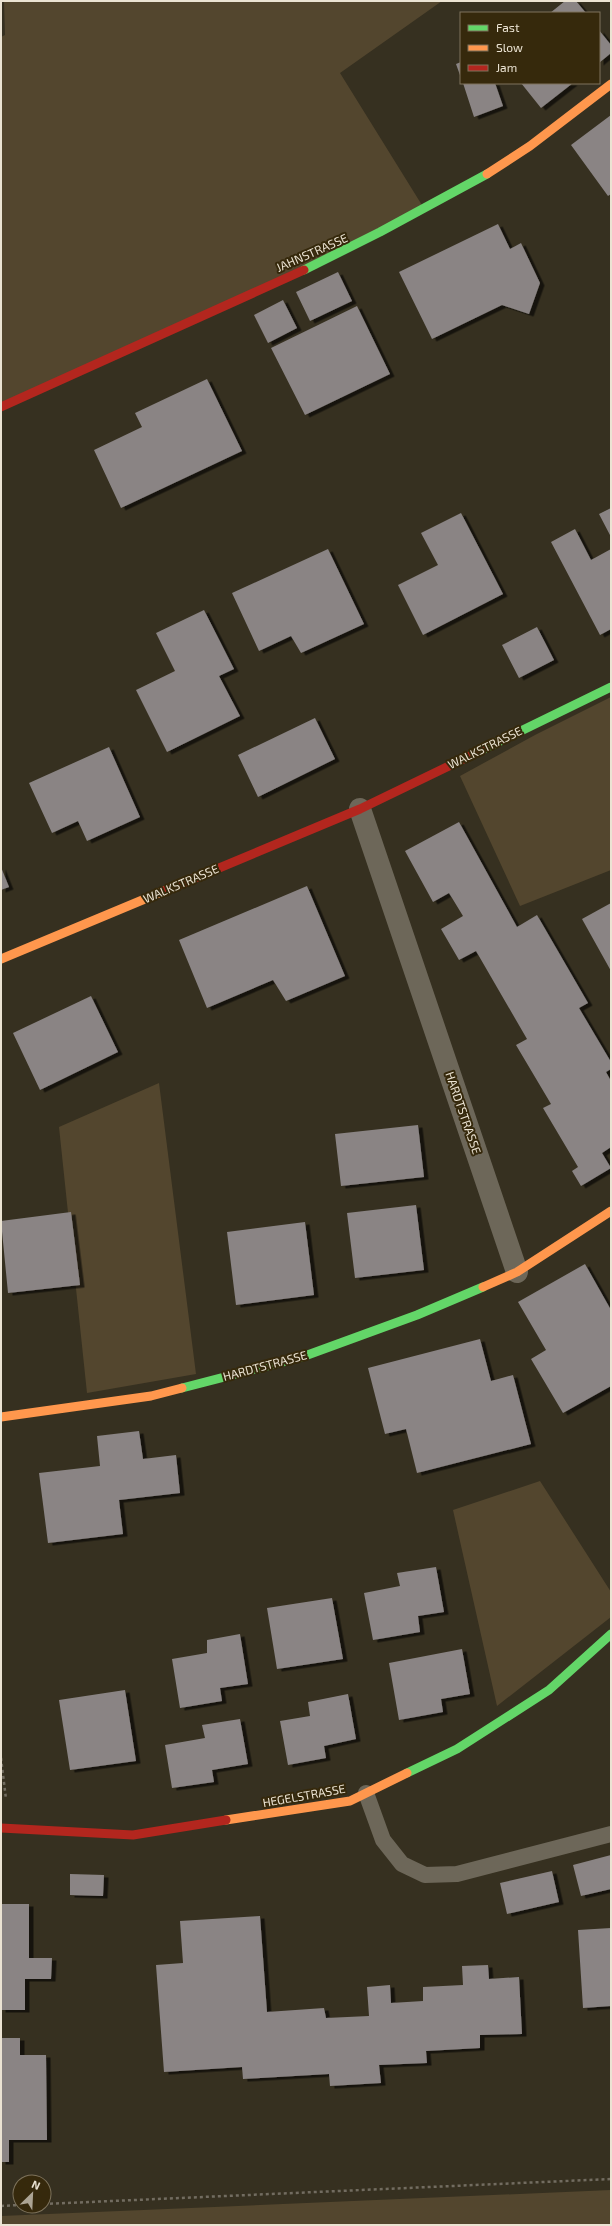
<svg xmlns="http://www.w3.org/2000/svg" width="612" height="2226" font-family="'Exo 2',sans-serif">
<defs>
<filter id="shadow"><feDropShadow dx="4.5" dy="2.5" stdDeviation="0" flood-color="#0009"/></filter>
</defs>
<rect width="100%" height="100%" fill="#363020"/>
<path fill="#53462e" d="M4,1h438l-102,72 85,137 -424,197v-370l4,-2z
M611,697v173l-91,36 -60,-130 75,-41z
M159,1083l37,291 -109,19 -28,-266z
M540,1481l71,111v25l-114,89 -44,-196z
M611,2190v35h-610v-9z"/>
<path fill="#8a8484" filter="url(#shadow)" d="M565,1h11l10,12h-36z
M599,30l12,15v8l-12,10z
M461,62v16l-5,-14z
M463,83h32l8,23 -29,11z
M521,83h52l-32,25z
M611,115v79l-3,2 -37,-51z
M498,224l12,25 11,-6 19,40 -11,31 -27,-9 -70,34 -33,-67z
M338,272l14,29 -42,20 -14,-29z
M283,300l14,28 -29,15 -14,-28z
M357,306l33,68 -85,41 -34,-67z
M207,379l35,72 -121,57 -27,-58 48,-23 -7,-14z
M611,508v29l-12,-23z
M461,513l42,81 -80,41 -25,-50 40,-20 -17,-32z
M575,529l16,31 20,-11v80l-11,6 -49,-93z
M328,549l36,75 -63,29 -10,-17 -32,15 -27,-58z
M204,610l30,59 -15,7 21,40 -73,36 -31,-62 39,-19 -19,-38z
M537,627l17,33 -35,18 -17,-33z
M315,718l20,41 -77,38 -20,-42z
M109,747l31,70 -53,24 -9,-20 -26,12 -23,-50z
M459,822l58,105 20,-12 51,88 -9,5 32,54v7l-5,3 5,9v66l-9,6 9,15 -30,18 -9,-15 6,-4 -35,-59 8,-4 -35,-59 11,-6 -51,-88 -17,9 -18,-31 22,-13 -14,-23 -16,9 -28,-51z
M1,867l8,20 -8,3z
M307,886l38,90 -59,25 -13,-21 -66,28 -28,-68z
M611,903v68l-29,-52z
M91,996l27,56 -78,38 -27,-57z
M418,1125l6,52 -83,9 -6,-52z
M416,1205l8,65 -69,8 -8,-65z
M71,1212l9,73 -72,8 -7,-72z
M305,1222l9,73 -78,10 -9,-73z
M585,1264l26,46v76l-48,27 -32,-54 15,-9 -28,-48z
M480,1339l11,42 22,-6 18,69 -114,29 -11,-44 -21,5 -17,-66z
M139,1431l4,28 33,-4 4,38 -61,7 4,34 -75,9 -9,-70 61,-7 -3,-30z
M436,1567l8,45 -26,4 2,16 -47,8 -9,-47 36,-7 -3,-13z
M332,1598l11,61 -66,10 -10,-61z
M240,1634l8,50 -28,4 2,13 -42,7 -8,-49 35,-6v-13z
M462,1649l8,45 -29,5 2,13 -44,8 -10,-57z
M125,1690l11,71 -66,9 -11,-70z
M348,1694l8,45 -32,7 2,12 -38,7 -8,-44 30,-5 -2,-14z
M240,1719l8,45 -36,6 2,12 -42,6 -7,-43 40,-7 -3,-13z
M611,1855v34l-30,7 -8,-31z
M552,1871l7,31 -52,12 -7,-31z
M70,1874l34,1 -1,21 -33,-1z
M1,1904h28v54h23l-1,21h-26v31h-24z
M260,1916l7,96 57,-4 2,10 43,-2 -2,-29 23,-2 1,18 32,-2v-14l40,-2 -1,-19 26,-1 1,14 30,-2 3,57 -42,1v13l-54,3 1,12 -48,2 2,18 -51,3 -1,-12 -86,5 -1,-12 -78,5 -8,-107 27,-2 -3,-42z
M611,1928v78l-28,2 -5,-78z
M1,2038h19v17h26l1,85h-38v22h-8z"/>
<g fill="none" stroke-linecap="round" stroke-linejoin="round">
<path stroke="#726c60" stroke-width="2.5" stroke-dasharray="3 3" stroke-linecap="butt" d="M1,1758l5,41
M44,2204l567,-25
M1,2206l19,-1"/>
<path stroke="#6d6759" stroke-width="16" d="M366,1793l17,47 19,24 23,11 32,-1 154,-40"/>
<path stroke="#6d6759" stroke-width="22" d="M360,809l157,463"/>
<path stroke="#63d668" stroke-width="9" d="M304,270l76,-38 107,-58
M482,750l129,-63
M182,1388l120,-31 115,-42 66,-28
M407,1773l50,-24 92,-59 62,-56"/>
<path stroke="#ff974d" stroke-width="9" d="M487,174l43,-28 81,-62
M1,959l163,-68
M483,1287l34,-15 94,-61
M1,1417l150,-21 31,-8
M226,1820l124,-19 57,-28"/>
<path stroke="#b3261e" stroke-width="9" d="M1,407l303,-137
M164,891l196,-82 122,-59
M1,1828l132,7 93,-15"/>
</g>
<g text-anchor="middle" stroke-width="4" stroke-linejoin="round" paint-order="stroke">
<g font-size="12" fill="#ebe3d3" stroke="#36290c">
<text transform="translate(312 253) rotate(-24)" y="4">JAHNSTRASSE</text>
<text transform="translate(485 748) rotate(-26)" y="4">WALKSTRASSE</text>
<text transform="translate(181 884) rotate(-23)" y="4">WALKSTRASSE</text>
<text transform="translate(463 1113) rotate(71)" y="4">HARDTSTRASSE</text>
<text transform="translate(265 1366) rotate(-15)" y="4">HARDTSTRASSE</text>
<text transform="translate(304 1796) rotate(-10)" y="4">HEGELSTRASSE</text>
</g>
</g>
<rect width="612" height="2226" fill="none" stroke="#ebe3d3" stroke-width="4"/>
<rect x="460" y="12" width="140" height="72" fill="#36290c" stroke="#7e735c"/>
<rect x="468" y="25" width="20" height="6" fill="#63d668" stroke="#7e735c"/>
<text x="496" y="32" font-size="12" fill="#ebe3d3">Fast</text>
<rect x="468" y="45" width="20" height="6" fill="#ff974d" stroke="#7e735c"/>
<text x="496" y="52" font-size="12" fill="#ebe3d3">Slow</text>
<rect x="468" y="65" width="20" height="6" fill="#b3261e" stroke="#7e735c"/>
<text x="496" y="72" font-size="12" fill="#ebe3d3">Jam</text>
<g transform="translate(32 2194) rotate(24)"><circle r="19" fill="#36290c" stroke="#7e735c"/>
<path d="M0-3L7 15L0 10L-7 15Z" fill="#aca494"/>
<text y="-6" font-size="11" font-weight="bold" text-anchor="middle" fill="#ebe3d3">N</text>
</g>
</svg>
